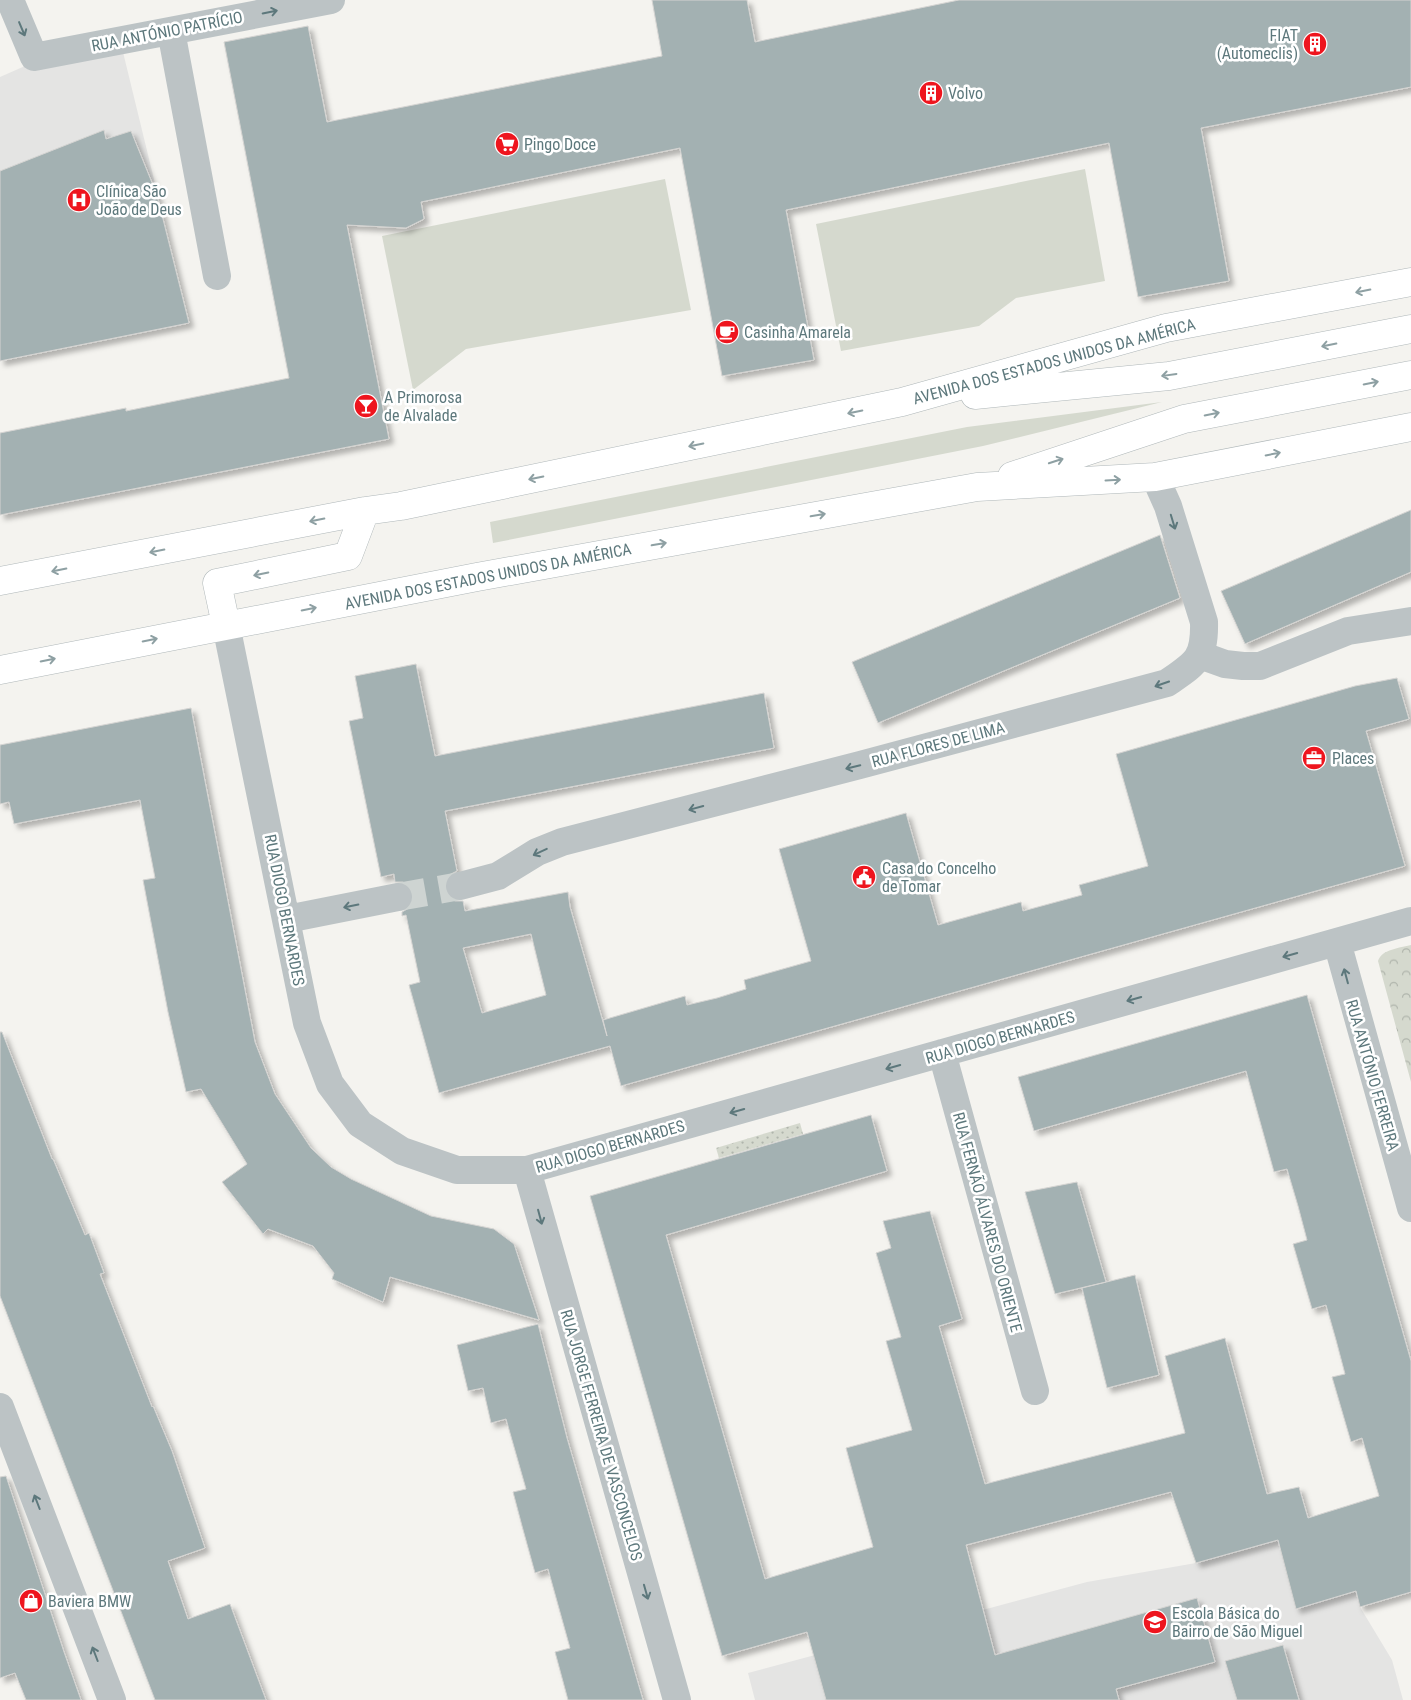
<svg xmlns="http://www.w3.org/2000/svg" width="1411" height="1700" font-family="'Roboto Condensed',sans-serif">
<defs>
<pattern id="park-crowns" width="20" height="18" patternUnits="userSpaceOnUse" patternTransform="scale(1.25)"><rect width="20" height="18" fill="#d5d9ce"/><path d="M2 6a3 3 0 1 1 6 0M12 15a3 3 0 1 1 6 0" fill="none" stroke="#b0b5ac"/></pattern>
<pattern id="garden-dots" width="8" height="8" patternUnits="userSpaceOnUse" patternTransform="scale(1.25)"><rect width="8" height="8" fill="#d5d9ce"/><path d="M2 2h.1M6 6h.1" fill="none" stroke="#b0b5ac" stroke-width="1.8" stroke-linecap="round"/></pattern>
<filter id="shadow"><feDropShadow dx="4.5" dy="4.5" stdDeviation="2.5" flood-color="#0004"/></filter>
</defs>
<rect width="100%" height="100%" fill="#f4f3ef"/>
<path fill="#e4e4e3" d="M122,48l67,275 -189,38v-284l25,-11z
M1278,1540l18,68 60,-17 4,16 32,53 11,40h-648l-7,-27 339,-91 109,-19z"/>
<path fill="#d5d9ce" d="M1085,169l20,112 -89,17 -37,28 -138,25 -25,-127z
M665,179l26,131 -225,39 -53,41 -31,-154z
M1162,402l-179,44 -490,97 -3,-21 477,-95z"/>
<path fill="url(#park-crowns)" d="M1411,945v137l-33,-121c4,-12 22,-13 33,-16z"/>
<path fill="url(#garden-dots)" d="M800,1123l3,11 -84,24 -3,-10z"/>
<path fill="#a3b1b2" stroke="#d5d4d2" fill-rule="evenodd" filter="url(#shadow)" d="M652,0h95l8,42 204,-42h452v87l-210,41 28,153 -91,16 -29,-154 -323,67 28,150 -92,16 -42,-228 -259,54 3,17 -18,9 -59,-3 42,214 -389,76v-82l126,-25v3l163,-33 -65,-336 84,-16 19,96 335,-66z
M104,130l2,9 25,-8 26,64 32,128 -189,38v-190z
M1411,510v62l-166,72 -24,-53z
M1160,535l20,63 -302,125 -26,-61z
M416,664l19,92 329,-63 10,55 -329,63 12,60 -8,4 -4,6v8l4,8 6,4h8l2,10 103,-19 2,15 37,129 -4,-16 82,-24 2,9 30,-7 29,-9 -2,-9 67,-19 -32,-112 127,-36 32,112 83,-23 2,9 59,-16 -3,-10 69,-19 -32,-112 239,-68 42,-8 12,41 -43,12 39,135 -784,220 -11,-40 -171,47 -30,-108 11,-3 -14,-67 -4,1v-4l7,-4 4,-6v-8l-3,-7 -7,-5h-8l-1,-8 -13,3 -32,-156 14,-3 -8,-42zM531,934l15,61 -64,18 -19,-65z
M191,708l64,334 20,52 36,54 20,19 20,12 80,37 63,13 20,15 25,76 -149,-43 -7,25 -51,-23 2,-6 -21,-27 -45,-17 -5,5 -41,-52 25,-18 -46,-75 -15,3 -18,-80 -25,-132 12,-2 -15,-78 -126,24 -5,-22 -9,2v-59z
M1307,995l104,366v231l-51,15 -4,-16 -60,18 -18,-69 -82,23 -25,-71 -205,53 29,110 202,-57 18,64 -99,27 3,11h-293l-19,-68 -85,24 -132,-460 281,-81 16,56 -221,64 99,344 108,-32 -27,-99 66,-18 -26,-89 15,-4 -25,-84 15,-5 -8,-27 47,-10 32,108 -23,7 46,158 200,-51 -20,-77 60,-18 42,156 32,-7 9,31 71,-22 -17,-58 -11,4 -19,-65 13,-3 -9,-34 -10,-35 -14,4 -19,-65 14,-4 -9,-34 -11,-37 -13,3 -28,-101 -212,60 -16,-54z
M0,1032h2l50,127h1l32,76 4,-2 15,40 -4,1 52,133 1,-1 19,45 33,97 -37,13 20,58 42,-15 36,96h-111l-155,-404z
M1077,1182l29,100 -51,12 -30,-102z
M1135,1275l24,100 -52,13 -25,-100z
M538,1324l29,114 76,262h-75l-13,-48 15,-4 -22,-79 -13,4 -13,-47 -9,-34 13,-3 -20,-70 -15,4 -8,-35 -15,3 -11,-46z
M6,1476l58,176 17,48h-55l-11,-27 -15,5v-201z
M1283,1645l16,55h-62l-12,-39z"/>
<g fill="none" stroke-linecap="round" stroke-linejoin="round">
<path stroke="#ced4d2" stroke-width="28" stroke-dasharray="28 14" stroke-linecap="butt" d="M398,897l62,-11"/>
<g stroke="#afb7b9" stroke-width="29">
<path id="primary" d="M975,395l194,-19 242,-47
M1012,476l172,-57 227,-44
M0,581l365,-70 36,-5 501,-104 264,-74 245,-46
M226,625l-9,-42 131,-27 17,-45
M0,670l477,-93 500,-90 178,-10 256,-50"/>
</g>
<path stroke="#bcc3c5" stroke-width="28" d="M10,0l24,57 297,-57
M171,31l46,245
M226,625l81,398 23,61 30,40 42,27 55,19h70l884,-249
M1200,655l25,9 18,2h17l88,-35 63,-10
M460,886l38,-10 39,-24 25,-10 298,-77 307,-82c29,-20 38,-24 37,-61l-36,-116 -13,-29
M287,919l111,-22
M1337,942l74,266
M942,1053l93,338
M527,1170l150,530
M0,1407l112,293"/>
<use href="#primary" stroke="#fff" stroke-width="28"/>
</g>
<defs><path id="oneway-shaft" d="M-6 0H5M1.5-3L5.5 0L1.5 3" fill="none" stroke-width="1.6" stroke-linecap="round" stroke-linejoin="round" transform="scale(1.25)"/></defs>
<g stroke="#5d787c">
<use href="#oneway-shaft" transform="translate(270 12) rotate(-11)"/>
<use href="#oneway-shaft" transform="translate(22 29) rotate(67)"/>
<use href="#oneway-shaft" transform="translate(1173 522) rotate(73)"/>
<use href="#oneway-shaft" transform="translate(1162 684) rotate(161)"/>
<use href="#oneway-shaft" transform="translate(853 767) rotate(166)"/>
<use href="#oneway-shaft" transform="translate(696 808) rotate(165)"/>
<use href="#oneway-shaft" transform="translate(540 852) rotate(155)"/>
<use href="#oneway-shaft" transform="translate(351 906) rotate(169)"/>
<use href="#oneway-shaft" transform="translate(1290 955) rotate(164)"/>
<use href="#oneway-shaft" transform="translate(1346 976) rotate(-105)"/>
<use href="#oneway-shaft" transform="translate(1134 999) rotate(164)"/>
<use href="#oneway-shaft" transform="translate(893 1067) rotate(164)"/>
<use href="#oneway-shaft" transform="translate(737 1111) rotate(164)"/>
<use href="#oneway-shaft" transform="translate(540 1217) rotate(75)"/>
<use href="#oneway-shaft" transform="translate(37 1502) rotate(-111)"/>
<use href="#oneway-shaft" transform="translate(646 1592) rotate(74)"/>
<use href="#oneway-shaft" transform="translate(95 1654) rotate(-111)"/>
</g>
<g stroke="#8ea0a3">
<use href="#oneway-shaft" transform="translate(1363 291) rotate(169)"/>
<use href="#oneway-shaft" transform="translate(1329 345) rotate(169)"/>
<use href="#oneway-shaft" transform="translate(1169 375) rotate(172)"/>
<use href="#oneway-shaft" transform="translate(1371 383) rotate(-11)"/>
<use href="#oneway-shaft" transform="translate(855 412) rotate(168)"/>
<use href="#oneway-shaft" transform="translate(1212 414) rotate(-11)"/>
<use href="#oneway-shaft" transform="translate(696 445) rotate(168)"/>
<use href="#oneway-shaft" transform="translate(1273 454) rotate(-11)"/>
<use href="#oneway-shaft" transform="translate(1056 461) rotate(-18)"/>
<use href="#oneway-shaft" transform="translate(536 478) rotate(168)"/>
<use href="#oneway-shaft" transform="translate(1113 480) rotate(-3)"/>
<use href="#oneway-shaft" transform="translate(818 515) rotate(-10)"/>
<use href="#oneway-shaft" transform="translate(317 520) rotate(169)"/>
<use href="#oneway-shaft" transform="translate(659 544) rotate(-10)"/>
<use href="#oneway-shaft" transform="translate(157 551) rotate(169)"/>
<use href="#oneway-shaft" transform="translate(59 570) rotate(169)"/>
<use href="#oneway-shaft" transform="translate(261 574) rotate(168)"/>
<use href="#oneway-shaft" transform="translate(309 609) rotate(-11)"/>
<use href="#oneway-shaft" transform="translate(150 640) rotate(-11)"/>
<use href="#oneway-shaft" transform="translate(48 660) rotate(-11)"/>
</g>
<defs>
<g id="building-disc" transform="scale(1.25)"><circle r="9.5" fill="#ee151e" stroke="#fff"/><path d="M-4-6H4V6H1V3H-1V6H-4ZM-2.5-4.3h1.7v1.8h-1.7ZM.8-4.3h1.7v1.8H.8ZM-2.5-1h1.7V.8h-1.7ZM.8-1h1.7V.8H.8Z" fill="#fff"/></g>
<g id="supermarket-disc" transform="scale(1.25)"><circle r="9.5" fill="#ee151e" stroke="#fff"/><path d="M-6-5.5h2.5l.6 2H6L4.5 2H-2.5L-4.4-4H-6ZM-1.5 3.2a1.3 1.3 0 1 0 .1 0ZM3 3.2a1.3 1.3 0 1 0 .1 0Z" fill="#fff"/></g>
<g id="hospital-disc" transform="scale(1.25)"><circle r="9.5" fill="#ee151e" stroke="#fff"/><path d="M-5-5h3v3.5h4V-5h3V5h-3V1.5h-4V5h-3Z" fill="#fff"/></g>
<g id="cafe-disc" transform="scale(1.25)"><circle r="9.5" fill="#ee151e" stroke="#fff"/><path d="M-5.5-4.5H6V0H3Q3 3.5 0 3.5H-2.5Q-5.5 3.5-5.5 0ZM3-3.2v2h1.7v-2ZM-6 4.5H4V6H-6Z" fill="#fff"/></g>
<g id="bar-disc" transform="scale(1.25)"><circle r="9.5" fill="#ee151e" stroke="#fff"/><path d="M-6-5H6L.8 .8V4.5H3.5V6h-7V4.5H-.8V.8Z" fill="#fff"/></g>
<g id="office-disc" transform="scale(1.25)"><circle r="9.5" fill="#ee151e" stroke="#fff"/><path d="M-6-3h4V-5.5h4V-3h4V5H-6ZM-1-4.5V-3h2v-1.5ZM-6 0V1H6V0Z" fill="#fff"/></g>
<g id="civic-disc" transform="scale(1.25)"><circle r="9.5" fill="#ee151e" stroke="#fff"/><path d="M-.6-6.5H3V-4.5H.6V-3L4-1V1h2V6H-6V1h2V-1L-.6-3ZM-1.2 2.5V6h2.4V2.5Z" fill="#fff"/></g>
<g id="shop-disc" transform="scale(1.25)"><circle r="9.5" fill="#ee151e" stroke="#fff"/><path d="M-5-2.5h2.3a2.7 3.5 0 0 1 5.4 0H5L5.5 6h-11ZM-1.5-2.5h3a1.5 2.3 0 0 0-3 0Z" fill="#fff"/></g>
<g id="school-disc" transform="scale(1.25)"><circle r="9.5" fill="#ee151e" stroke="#fff"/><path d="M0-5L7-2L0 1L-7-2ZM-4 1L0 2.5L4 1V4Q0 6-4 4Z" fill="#fff"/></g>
</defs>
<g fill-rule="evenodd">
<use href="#building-disc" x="1315" y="44"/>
<use href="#building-disc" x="931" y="93"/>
<use href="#supermarket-disc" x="507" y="144"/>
<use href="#hospital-disc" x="79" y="200"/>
<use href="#cafe-disc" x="727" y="332"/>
<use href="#bar-disc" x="366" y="406"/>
<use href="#office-disc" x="1314" y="758"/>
<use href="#civic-disc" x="864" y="877"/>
<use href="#shop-disc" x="31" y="1601"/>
<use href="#school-disc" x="1155" y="1622"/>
</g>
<g text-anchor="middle" stroke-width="5" stroke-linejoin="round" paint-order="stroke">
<g font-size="16" fill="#5d787c" stroke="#fff">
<text transform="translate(167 31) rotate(-11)" y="6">RUA ANTÓNIO PATRÍCIO</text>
<text transform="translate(1054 361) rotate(-15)" y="6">AVENIDA DOS ESTADOS UNIDOS DA AMÉRICA</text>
<text transform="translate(488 576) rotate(-11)" y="6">AVENIDA DOS ESTADOS UNIDOS DA AMÉRICA</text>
<text transform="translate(938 744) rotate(-15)" y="6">RUA FLORES DE LIMA</text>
<text transform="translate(285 910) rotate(79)" y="6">RUA DIOGO BERNARDES</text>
<text transform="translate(1000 1037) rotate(-16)" y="6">RUA DIOGO BERNARDES</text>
<text transform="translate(1373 1075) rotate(74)" y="6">RUA ANTÓNIO FERREIRA</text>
<text transform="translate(610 1146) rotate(-16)" y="6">RUA DIOGO BERNARDES</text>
<text transform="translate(988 1222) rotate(75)" y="6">RUA FERNÃO ÁLVARES DO ORIENTE</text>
<text transform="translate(602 1435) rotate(74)" y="6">RUA JORGE FERREIRA DE VASCONCELOS</text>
</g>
<g font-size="16" fill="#5d787c" stroke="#fff" text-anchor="start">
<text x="1298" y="41" text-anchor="end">FIAT<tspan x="1298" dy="18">(Automeclis)</tspan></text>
<text x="948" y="99">Volvo</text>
<text x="524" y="150">Pingo Doce</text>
<text x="96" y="197">Clínica São<tspan x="96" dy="18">João de Deus</tspan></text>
<text x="744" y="338">Casinha Amarela</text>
<text x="384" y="403">A Primorosa<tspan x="384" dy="18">de Alvalade</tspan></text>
<text x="1332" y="764">Places</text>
<text x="882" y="874">Casa do Concelho<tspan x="882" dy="18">de Tomar</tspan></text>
<text x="48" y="1607">Baviera BMW</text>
<text x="1172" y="1619">Escola Básica do<tspan x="1172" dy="18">Bairro de São Miguel</tspan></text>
</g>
</g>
</svg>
